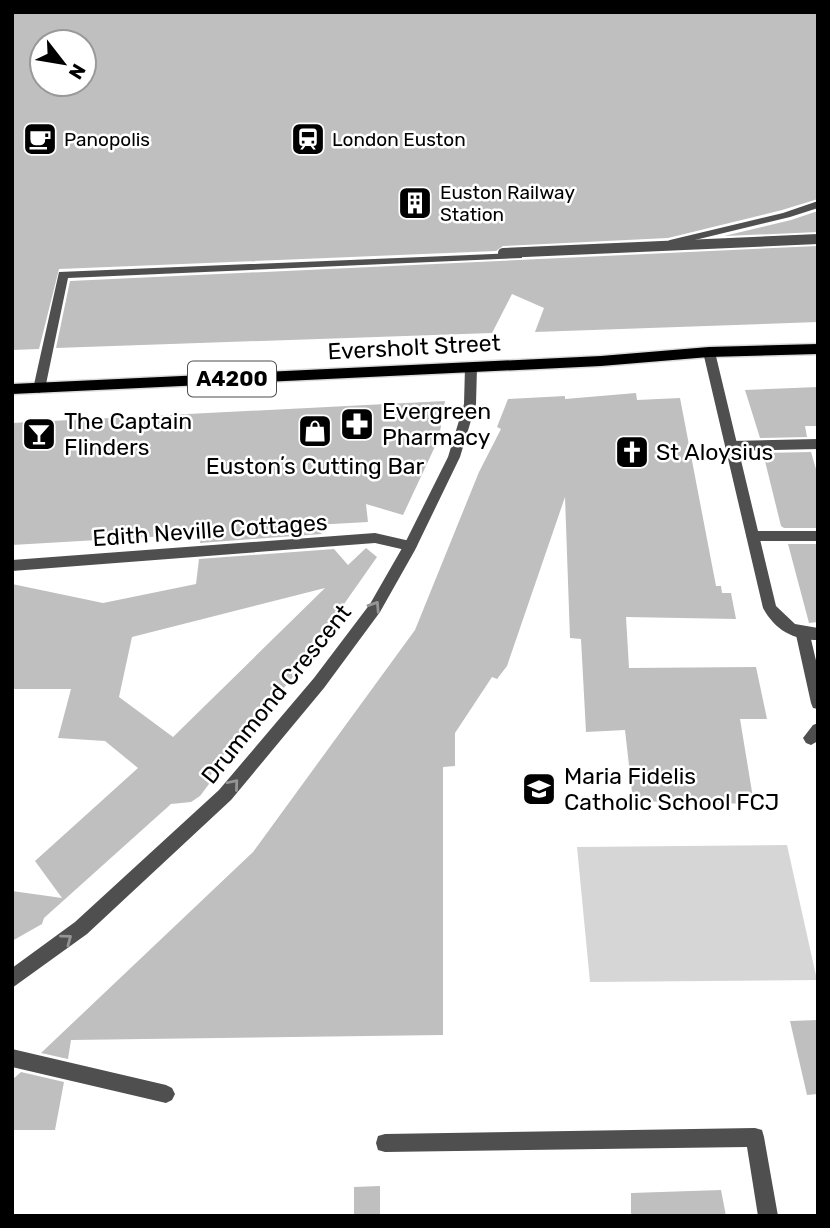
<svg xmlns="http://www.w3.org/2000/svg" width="830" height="1228" font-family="Rubik,sans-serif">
<rect width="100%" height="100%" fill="#fff"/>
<path fill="#d6d6d6" d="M787,845l30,135 -227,2 -13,-135z"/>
<path fill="#bfbfbf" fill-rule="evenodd" d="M12,12h806v187l-36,11 -114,28 -165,8 -7,5 -437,18 -20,80 -27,1zM42,42h42v42h-42z
M818,211v21l-94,4 67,-16z
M818,246v76l-283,10 9,-24 -32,-14 -20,39 -436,15 14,-67z
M818,387v39h-13l2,11 -47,1 -15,-48z
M636,393l1,7 43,-2 36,188h5l1,7h9l5,26 -110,-2 3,51 127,-1 11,52h-27l14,85 -121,-3 -8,-71 -39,2 -5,-93 -11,-1 -5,-141 -58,169 -10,13 -5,-2 -37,56v33l-12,1v268l-372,5 -3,19 -27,-6 212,-201 162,-222 64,-158 22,-43 -4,-2 11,-28 57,-3v3z
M445,401l-6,37 -36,77 -37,-11 2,18 -54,3 8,9 -122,9 1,-9 -189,11v-122z
M811,452l7,24v52h-34l-3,-2 -18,-73z
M788,544h30v78l-9,1z
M366,548l11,9 -87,124 -77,86 -4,17 -9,12 -9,6 -20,2 -127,114 -2,6 -30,17v-50l50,7 -27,-37 103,-93 -33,-27 -47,-3 13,-49h-59v-105l91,19 93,-19 3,-25 135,-10 14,16zM325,588l-152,149 -54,-40 13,-60z
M818,1020v74l-11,1 -17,-74z
M21,1072l43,10 -9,48h-43v-50z
M380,1186v30h-26v-29z
M721,1190l5,26h-95v-23z"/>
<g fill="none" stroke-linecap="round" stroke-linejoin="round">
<g stroke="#dbdbdb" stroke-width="3">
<path id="primary" d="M818,344v10l-109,3 -108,9 -589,28v-10l589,-28 108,-9z"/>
</g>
<path fill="#4f4f4f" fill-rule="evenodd" d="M818,201v7l-28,9 -120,29 -5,-3 5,-3 113,-27z
M518,253l4,1v4l-454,20 -23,111 -6,4 -6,-4 26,-117z
M818,439v10l-87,2 -6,-5 6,-5z
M753,531h65v10h-65l-7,-5z
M803,629l5,2 2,4 8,34v40l-5,-1 -2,-5 -15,-68 2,-4z
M818,723v18l-7,4 -5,-2 -3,-5 10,-13z
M12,1049l154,36 6,3 3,6 -3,6 -6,3 -154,-36z
M755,1128l7,2 2,7 14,79h-20l-11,-69 -362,5 -7,-2 -2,-7 2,-7 7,-2z"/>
<path fill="#4f4f4f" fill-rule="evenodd" d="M375,533l35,8 7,5 -7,5 -35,-8 -363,28v-11z"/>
<path fill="#4f4f4f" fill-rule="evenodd" d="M709,348l6,4 61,254 19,18 23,4v12c-25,0 -43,-10 -55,-32l-60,-256z
M471,363l6,4 -1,37 -16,53 -45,93 -35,62 -56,76 -93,112 -144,134 -75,54v-20l63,-46 144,-132 95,-112 56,-74 35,-61 43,-86 16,-53 1,-37z"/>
<use href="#primary" fill="#000" fill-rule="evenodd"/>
<path stroke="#4f4f4f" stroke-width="10" d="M503,253l315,-14"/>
</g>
<defs><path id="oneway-chevron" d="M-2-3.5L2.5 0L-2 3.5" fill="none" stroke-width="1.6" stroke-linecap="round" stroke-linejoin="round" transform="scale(1.75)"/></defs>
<g stroke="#959595">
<use href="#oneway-chevron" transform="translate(375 606) rotate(-57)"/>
<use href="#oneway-chevron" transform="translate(234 784) rotate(-50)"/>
<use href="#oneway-chevron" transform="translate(67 939) rotate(-37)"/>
</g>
<defs>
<g id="cafe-square" transform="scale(1.75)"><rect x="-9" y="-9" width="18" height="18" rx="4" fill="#000" stroke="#fff"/><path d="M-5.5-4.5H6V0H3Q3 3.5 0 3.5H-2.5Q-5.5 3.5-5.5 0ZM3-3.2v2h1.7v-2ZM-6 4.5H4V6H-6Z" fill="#fff"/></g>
<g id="station-square" transform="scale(1.75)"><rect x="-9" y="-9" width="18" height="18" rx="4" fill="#000" stroke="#fff"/><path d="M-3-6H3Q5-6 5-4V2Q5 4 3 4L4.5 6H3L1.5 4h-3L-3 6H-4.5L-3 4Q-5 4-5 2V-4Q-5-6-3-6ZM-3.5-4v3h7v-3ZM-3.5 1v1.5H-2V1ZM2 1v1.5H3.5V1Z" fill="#fff"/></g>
<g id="building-square" transform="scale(1.75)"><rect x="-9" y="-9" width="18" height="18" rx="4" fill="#000" stroke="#fff"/><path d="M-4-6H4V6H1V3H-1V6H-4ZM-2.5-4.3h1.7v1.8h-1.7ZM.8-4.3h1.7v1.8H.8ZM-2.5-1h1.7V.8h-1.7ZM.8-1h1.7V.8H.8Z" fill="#fff"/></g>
<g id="pharmacy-square" transform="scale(1.75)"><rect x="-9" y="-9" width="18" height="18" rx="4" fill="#000" stroke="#fff"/><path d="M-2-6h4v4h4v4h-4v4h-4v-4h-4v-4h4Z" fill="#fff"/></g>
<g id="shop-square" transform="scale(1.75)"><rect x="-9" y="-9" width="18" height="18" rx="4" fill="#000" stroke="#fff"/><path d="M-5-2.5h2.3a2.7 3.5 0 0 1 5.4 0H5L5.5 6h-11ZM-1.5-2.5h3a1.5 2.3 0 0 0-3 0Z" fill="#fff"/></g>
<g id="bar-square" transform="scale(1.75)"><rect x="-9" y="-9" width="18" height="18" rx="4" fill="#000" stroke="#fff"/><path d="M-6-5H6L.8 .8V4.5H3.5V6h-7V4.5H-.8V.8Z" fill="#fff"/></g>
<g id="church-square" transform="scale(1.75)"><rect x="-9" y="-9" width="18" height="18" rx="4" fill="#000" stroke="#fff"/><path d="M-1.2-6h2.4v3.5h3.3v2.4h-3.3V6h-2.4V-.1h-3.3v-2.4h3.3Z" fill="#fff"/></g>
<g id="school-square" transform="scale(1.75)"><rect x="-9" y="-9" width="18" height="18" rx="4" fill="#000" stroke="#fff"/><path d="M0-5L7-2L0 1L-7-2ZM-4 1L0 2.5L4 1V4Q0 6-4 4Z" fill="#fff"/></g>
</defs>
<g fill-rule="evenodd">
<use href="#cafe-square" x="40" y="139"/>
<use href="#station-square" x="308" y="139"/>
<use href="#building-square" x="415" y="203"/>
<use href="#pharmacy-square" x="357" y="424"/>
<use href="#shop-square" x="315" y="431"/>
<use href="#bar-square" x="39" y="434"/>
<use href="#church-square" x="632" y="452"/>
<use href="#school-square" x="539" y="789"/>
</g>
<g text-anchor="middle" stroke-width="5" stroke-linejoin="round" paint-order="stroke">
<g font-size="19" fill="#000" stroke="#fff" text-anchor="start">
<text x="64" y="146">Panopolis</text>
<text x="332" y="146">London Euston</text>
<text x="440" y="199">Euston Railway<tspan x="440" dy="22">Station</tspan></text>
</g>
<rect fill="#fff" stroke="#4c4c4c" stroke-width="2" x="188" y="361.5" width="88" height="35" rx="5"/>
<g font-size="21" font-weight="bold" fill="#000">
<text x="232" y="386">A4200</text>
</g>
<g font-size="23" fill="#000" stroke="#fff">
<text transform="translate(414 347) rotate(-3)" y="8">Eversholt Street</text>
<text transform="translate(210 530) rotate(-4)" y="8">Edith Neville Cottages</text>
<text transform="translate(276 694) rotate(-51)" y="8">Drummond Crescent</text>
</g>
<g font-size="23" fill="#000" stroke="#fff" text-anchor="start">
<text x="382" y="419">Evergreen<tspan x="382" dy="26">Pharmacy</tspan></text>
<text x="64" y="429">The Captain<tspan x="64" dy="26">Flinders</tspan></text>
<text x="656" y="460">St Aloysius</text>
<text x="315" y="474" text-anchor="middle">Eustonʼs Cutting Bar</text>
<text x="564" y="784">Maria Fidelis<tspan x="564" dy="26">Catholic School FCJ</tspan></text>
</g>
</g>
<rect width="830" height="1228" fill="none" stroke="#000000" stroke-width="28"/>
<g transform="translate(63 63) rotate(121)"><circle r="33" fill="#ffffff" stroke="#999999" stroke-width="2"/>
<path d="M0-5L12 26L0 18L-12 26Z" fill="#000000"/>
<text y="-10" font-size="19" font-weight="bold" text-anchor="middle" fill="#000000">N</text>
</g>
</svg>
